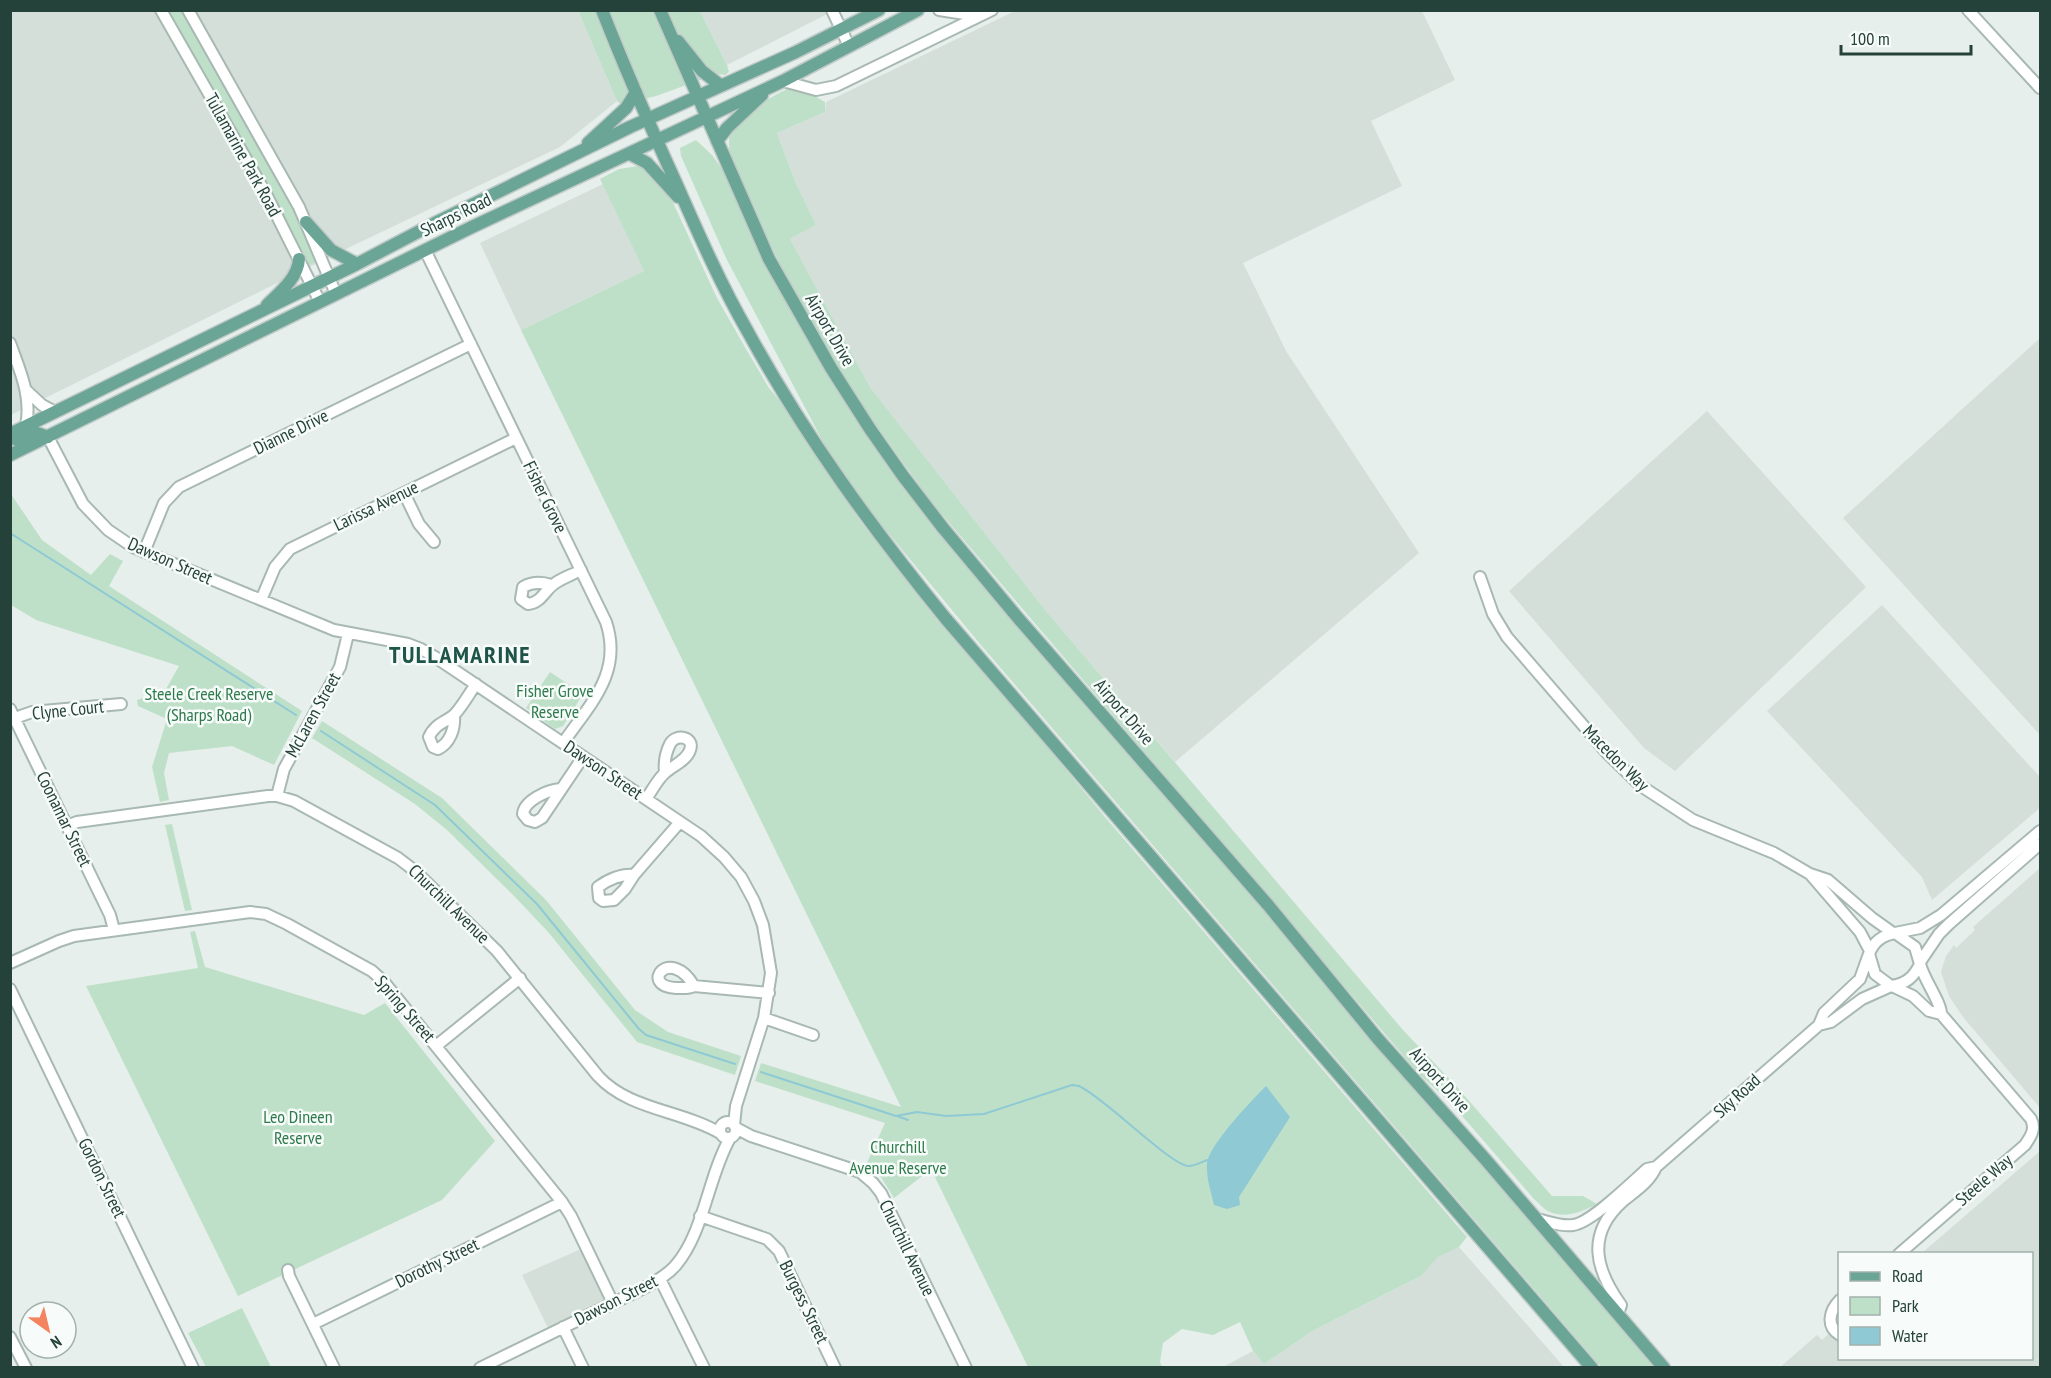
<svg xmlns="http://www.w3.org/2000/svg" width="2051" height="1378" font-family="'PT Sans Narrow',sans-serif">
<rect width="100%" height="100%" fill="#e6efeb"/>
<path fill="#d4dfda" d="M11,11h567l39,90 -57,46 -210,100 -339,168z
M700,11h133l-106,54z
M1015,11h407l33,69 -84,41 31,65 -159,77 43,88 133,202 -244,209 -129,-151 -176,-224 -80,-148 26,-14 -21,-44 -18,-48 48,-21 1,-10z
M603,184l41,87 -123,59 -41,-87z
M2040,338v397l-197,-217z
M1707,411l159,176 -191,184 -31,-23 -135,-157z
M1882,605l158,172v31l-108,92 -10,-23 -155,-166z
M2040,868v240l-77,-91 -14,-21 -8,-24 5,-16 8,-11 2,3 19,-18 -2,-3z
M2040,1151v216l-261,1 38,-33 5,5 17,-16 1,34h192v-104l-110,-1z
M1459,1247l105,120 -343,1 32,-17 11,13 50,-34 107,-54 17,-20z
M581,1249l26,52 -58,29 -27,-55z"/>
<path fill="#bfe0c8" d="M167,11h15l102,178 36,71 -13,6 -35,-72z
M578,11h122l27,54 2,7 -4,3 -8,-1 -61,22 -34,9 -5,-4z
M790,88l21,6 14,8v10l-48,21 18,48 21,44 -26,14 80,148 176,224 357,419 54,57 95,109h31l14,8c-13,7 -32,15 -47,8 -6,-2 -11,-9 -16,-13l-84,-97 -30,-27 -486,-570c-39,-53 -78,-106 -111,-162 -36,-59 -64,-123 -92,-185 -2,-8 -3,-16 -1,-24 6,-16 44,-40 60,-46z
M696,140l16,15 10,14 141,258 794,940h-56l-621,-723 -110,-133 -41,-58 -103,-195 -45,-102 -1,-8z
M639,166l14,8 17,22 47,102 29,51 23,39 22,27 70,107 76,98 90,102 78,95 362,420 -8,10 -21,10 -17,19 -107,54 -50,34 -11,-13 -13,-29 -27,13 -31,-6 -19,14 -3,19 2,5h-134l-97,-198 -37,29 -15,-24 -13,-9 19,-42 -130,-42 6,-18 140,44 -380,-777 123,-59 -44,-92 19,-10z
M11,494l31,46 49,35 19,-21 13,7 -14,25 193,125 -28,54 -42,-19 -63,7 -5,20 5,27 -9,2 -8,-35 15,-48 -29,-13 -1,-6 29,-11 13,-23 -143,-46 -25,-15z
M550,672l33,22 -20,32 -8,3 -29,-21z
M322,721l120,77 104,102 89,110 33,22 73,24 -6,19 -98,-33 -88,-109 -33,-35 -69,-68 -32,-26 -103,-66z
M172,824l20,86 -7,1 -20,-86z
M195,931l10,36 159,48 21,-12 110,138 -53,59 -204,96 -152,-310 112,-18 -8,-36z
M242,1308l29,59h-65l-18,-34z"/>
<path fill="#8ec9d4" d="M1266,1086l24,31 -51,80 1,8 -13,4 -13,-4c-3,-14 -8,-27 -7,-42 2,-18 45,-63 59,-77z"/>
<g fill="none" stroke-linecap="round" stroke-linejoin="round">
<path stroke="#8ec9d4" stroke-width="2" d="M10,533l286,182
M321,731l114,74 102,99 102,125 7,6 89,29
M761,1072l135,44 21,-4 29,4 38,-2 88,-29 7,1c25,11 92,80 110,80 6,0 13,-4 18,-6
M897,1116l11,4"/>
<g stroke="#a8b8b2" stroke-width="14">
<path id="minor" d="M161,10l104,182 55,110
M188,10l111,197 37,87
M832,10l17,36
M939,10l39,6
M1968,10l72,78
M783,81l33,9 20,-4 156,-76
M425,250l181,372c17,51 -16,82 -43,121
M10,343c10,28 22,53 16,83
M27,391l15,14 13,7
M48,437l35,67 25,26 25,17 201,83 74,14 13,5 14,8 266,179 23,21 17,20 13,24 9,24 8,48 -7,45 -28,88 -2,19
M404,493l15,31 15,18
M144,552l20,-49 15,-16 292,-143
M1480,577l13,37 14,23 100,116 34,33 52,34 81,33 36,21 18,6 44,38 21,15
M551,585c-9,-3 -19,-3 -28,2l-2,12 7,5c13,-1 17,-14 26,-20 8,-6 18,-9 27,-14
M261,600l14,-33 15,-18 226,-111
M10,709l100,206 4,15
M454,716c1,13 -4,27 -16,33l-5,-2 -4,-10c6,-14 18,-15 26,-23 8,-9 14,-20 21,-30
M15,718l17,-6 89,-8
M560,789c-13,1 -36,12 -37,25l5,6 7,2 7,-4 41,-61
M277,796l7,-27 56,-102 8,-33
M646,799c6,-8 12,-21 20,-27 7,-6 21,-12 24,-22 5,-13 -14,-17 -20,-6 -4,8 -6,19 -5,28
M67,826l10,-4 191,-26h9l17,5 104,57 17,13 82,80 101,125c31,34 83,34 122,57
M1810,874l50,58 10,19
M634,875c-11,-2 -27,5 -36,12l1,11 4,3 11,-1 11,-11 9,-14 46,-53
M1895,933l25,-5 21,-13 99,-84
M1895,933l20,14 5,17c-6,13 -14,20 -29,22l-16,-12 -6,-20c4,-12 14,-19 26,-21z
M1920,962l19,-28 10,-10 91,-80
M10,963l49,-22 15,-5 176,-24 16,2 21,10 85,47 12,11 178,220 9,14 42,87
M1920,964c4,16 21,38 21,50
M694,986c-24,-41 -56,0 -18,2 7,0 12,1 18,-2l75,7
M1892,986l21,10 16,15 12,3 90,105c5,10 0,17 -6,26l-126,109
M10,989l183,379
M764,1018l49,17
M1819,1025l12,-3 31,-23 29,-13
M436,1046l84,-68
M720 1130a8 8 0 1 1 16 0a8 8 0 1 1-16 0Z
M736,1128l15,8 109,36 13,11 8,10 85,175
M700,1216l67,23 12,12 56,117
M1536,1219c11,2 25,8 37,6 18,-2 58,-42 74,-56l9,-2
M288,1270l1,6 45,92
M660,1279l44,89
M1840,1300c-10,10 -15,26 0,35
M1618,1314l3,-9c-26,-36 -35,-71 2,-104 12,-10 27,-19 33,-34l163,-142 5,-12 36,-34 9,-25
M313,1324l249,-122
M563,1327l20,41
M10,1337l16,31
M480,1368l162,-79c12,-7 25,-13 34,-24 28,-33 32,-88 54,-127"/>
</g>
<g stroke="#c2cac8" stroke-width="15">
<path id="major" d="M602,10c23,59 49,118 75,175 22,50 44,100 71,147 56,103 124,196 198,287l646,749
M660,10l109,249 62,109 39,61 33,47 40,52 75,90 250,287 110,134 107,120 179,209
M678,41l24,30 18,14
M717,141l10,-13 35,-33
M588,143l38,-35 10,-16
M630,154l17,9 31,34
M306,222l25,28 26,14
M267,305c13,-13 31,-27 32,-46
M10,434l347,-170 78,-41 195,-96 166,-75 83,-42
M10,437l7,3 17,-8 14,5
M10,455l462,-228 311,-146 135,-71"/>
</g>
<use href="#minor" stroke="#fff" stroke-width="10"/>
<use href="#major" stroke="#6aa596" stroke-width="12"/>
</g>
<g text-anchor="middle" stroke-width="5" stroke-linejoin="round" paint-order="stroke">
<g font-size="18" fill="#24423a" stroke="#f7fbf9">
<text transform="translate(243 155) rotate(61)" y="6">Tullamarine Park Road</text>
<text transform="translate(456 215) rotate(-26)" y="6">Sharps Road</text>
<text transform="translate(830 330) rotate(60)" y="6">Airport Drive</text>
<text transform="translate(291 432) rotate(-26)" y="6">Dianne Drive</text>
<text transform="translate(545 497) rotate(64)" y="6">Fisher Grove</text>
<text transform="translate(376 506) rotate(-26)" y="6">Larissa Avenue</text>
<text transform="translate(170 561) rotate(24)" y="6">Dawson Street</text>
<text transform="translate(68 710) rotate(-6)" y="6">Clyne Court</text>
<text transform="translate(1124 712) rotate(49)" y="6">Airport Drive</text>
<text transform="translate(313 715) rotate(-61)" y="6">McLaren Street</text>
<text transform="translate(1616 758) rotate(45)" y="6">Macedon Way</text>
<text transform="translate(603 770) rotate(34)" y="6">Dawson Street</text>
<text transform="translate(64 819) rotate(64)" y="6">Coonamar Street</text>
<text transform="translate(449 904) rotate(44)" y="6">Churchill Avenue</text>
<text transform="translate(405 1009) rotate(49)" y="6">Spring Street</text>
<text transform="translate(1440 1080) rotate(48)" y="6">Airport Drive</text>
<text transform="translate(1737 1096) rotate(-42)" y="6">Sky Road</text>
<text transform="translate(102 1178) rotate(64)" y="6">Gordon Street</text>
<text transform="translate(1984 1180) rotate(-41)" y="6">Steele Way</text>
<text transform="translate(907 1248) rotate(64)" y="6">Churchill Avenue</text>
<text transform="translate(437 1263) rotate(-26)" y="6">Dorothy Street</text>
<text transform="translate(616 1300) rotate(-27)" y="6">Dawson Street</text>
<text transform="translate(804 1302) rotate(64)" y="6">Burgess Street</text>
</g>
<g font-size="18" fill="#2d7a4b" stroke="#f7fbf9">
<text x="555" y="697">Fisher Grove<tspan x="555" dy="21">Reserve</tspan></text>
<text x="209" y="700">Steele Creek Reserve<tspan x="209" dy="21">(Sharps Road)</tspan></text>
<text x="298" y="1123">Leo Dineen<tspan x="298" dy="21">Reserve</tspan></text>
<text x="898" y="1153">Churchill<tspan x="898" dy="21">Avenue Reserve</tspan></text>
</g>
<g font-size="24" font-weight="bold" letter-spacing="1.5" fill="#1f5548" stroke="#f7fbf9">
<text x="460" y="663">TULLAMARINE</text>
</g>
</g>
<rect width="2051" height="1378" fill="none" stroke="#24423a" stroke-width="24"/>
<rect x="1838" y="1252" width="195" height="108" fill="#f7fbf9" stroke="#a3b1ad" stroke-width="1.5"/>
<rect x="1850" y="1272" width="30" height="9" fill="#6aa596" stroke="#a3b1ad" stroke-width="1.5"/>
<text x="1892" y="1282" font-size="18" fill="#24423a">Road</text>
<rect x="1850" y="1297" width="30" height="18" fill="#bfe0c8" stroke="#a3b1ad" stroke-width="1.5"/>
<text x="1892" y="1312" font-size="18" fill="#24423a">Park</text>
<rect x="1850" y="1327" width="30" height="18" fill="#8ec9d4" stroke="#a3b1ad" stroke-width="1.5"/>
<text x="1892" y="1342" font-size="18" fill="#24423a">Water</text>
<g transform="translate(48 1330) rotate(146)"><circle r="28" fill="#f7fbf9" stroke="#a3b1ad" stroke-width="1.5"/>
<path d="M0-4.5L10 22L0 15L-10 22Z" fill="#f4845f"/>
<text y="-9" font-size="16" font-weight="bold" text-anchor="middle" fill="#24423a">N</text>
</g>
<path d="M1841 45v9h130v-9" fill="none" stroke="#24423a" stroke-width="3"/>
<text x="1850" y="45" font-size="18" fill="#24423a" stroke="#f7fbf9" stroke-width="4.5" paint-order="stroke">100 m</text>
</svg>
